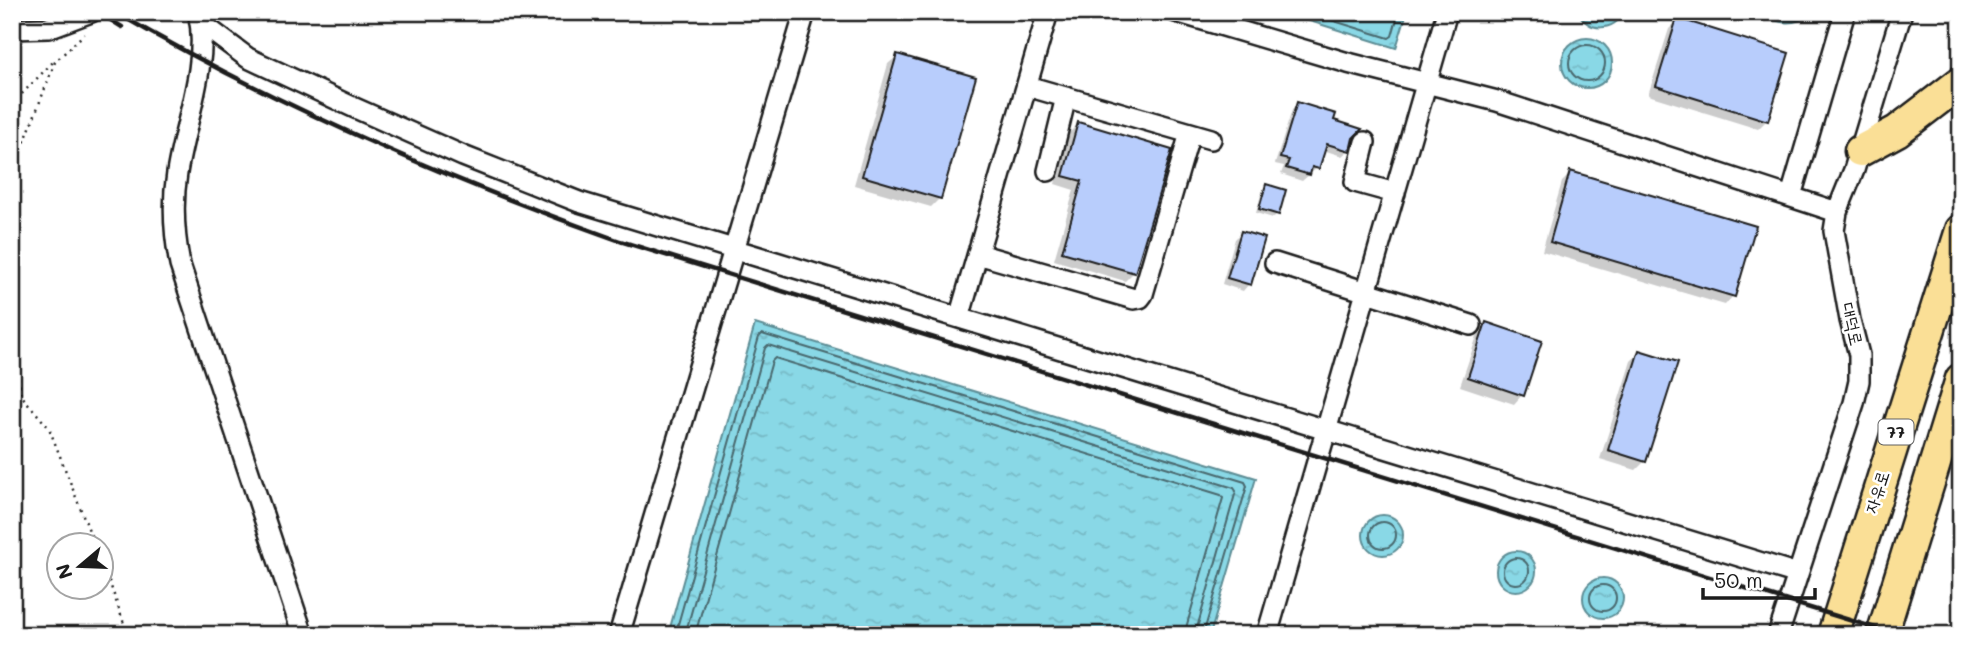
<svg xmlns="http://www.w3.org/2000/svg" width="1973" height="647" font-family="Mali,'Poor Story',sans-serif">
<defs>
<pattern id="water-ripples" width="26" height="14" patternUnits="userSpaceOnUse" patternTransform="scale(1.75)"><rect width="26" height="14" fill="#89d8e6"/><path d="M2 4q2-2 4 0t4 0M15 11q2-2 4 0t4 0" fill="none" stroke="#76b9c5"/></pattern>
</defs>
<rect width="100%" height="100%" fill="#fff"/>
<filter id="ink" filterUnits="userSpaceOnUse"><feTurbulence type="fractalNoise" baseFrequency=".0143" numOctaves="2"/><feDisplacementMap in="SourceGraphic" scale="14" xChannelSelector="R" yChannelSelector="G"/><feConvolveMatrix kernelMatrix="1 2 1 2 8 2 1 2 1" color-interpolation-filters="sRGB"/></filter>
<g filter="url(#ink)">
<path fill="url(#water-ripples)" stroke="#5d8d95" stroke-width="2" d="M1281,12h126l-11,36z
M1578,12h46c-11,20 -35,21 -46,0z
M1762,12h50c-15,14 -34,14 -50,0z
M1562 63a25 25 0 1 1 50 0a25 25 0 1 1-50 0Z
M755,324l501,154 -46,157h-542z
M1363 535a20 20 0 1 1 40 0a20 20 0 1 1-40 0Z
M1496 571a20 20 0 1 1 40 0a20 20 0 1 1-40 0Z
M1583 598a20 20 0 1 1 40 0a20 20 0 1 1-40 0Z"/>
<path fill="#0003" d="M1678,20l89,100 -9,9 -110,-34 21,-66z
M897,56l43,142 -9,9 -77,-22 34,-121z
M1298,104l33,17 21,17 -3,12 -7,6 -19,-6 -6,18 -15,13 -21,-7 3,-8 -9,-2 17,-54z
M1078,124l56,148 -9,9 -71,-21 20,-70 -19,-6 14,-51z
M1571,173l162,123 -8,9 -183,-54 20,-69z
M1266,186l11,28 -4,4 -17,-5 6,-22z
M1241,233l8,51 -6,7 -21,-7 13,-45z
M1486,324l36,71 -8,9 -54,-18 18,-53z
M1640,352l5,109 -9,9 -36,-11 31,-98z"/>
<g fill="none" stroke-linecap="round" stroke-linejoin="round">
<path stroke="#48676d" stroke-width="2" d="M1305,12l84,26 3,-2 7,-24
M1569 63a18 18 0 1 1 36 0a18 18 0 1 1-36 0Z
M1370 535a13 13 0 1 1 26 0a13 13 0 1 1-26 0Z
M1503 571a13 13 0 1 1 26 0a13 13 0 1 1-26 0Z
M1590 598a13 13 0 1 1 26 0a13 13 0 1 1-26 0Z
M675,635l84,-298 3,-3 483,148 2,4 -44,149
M685,635l80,-287 3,-3 466,143 2,3 -41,144
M695,635l77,-274 3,-3 446,137 2,3 -39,137"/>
</g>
<path fill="#b8cdfc" stroke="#1c1c1c" stroke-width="2" d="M1677,18l112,35 -21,68 -112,-35z
M897,54l79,23 -35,122 -79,-23z
M1297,102l39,12 -2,6 28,9 -9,9 -3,13 -23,-7 -8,25 -7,-2 -2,8 -24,-7 3,-8 -9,-2z
M1078,122l94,28 -37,123 -73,-21 20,-71 -19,-5z
M1570,171l186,55 -21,71 -185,-55z
M1266,184l20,6 -7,25 -20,-6z
M1241,231l24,7 -14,47 -24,-7z
M1486,322l56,19 -18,55 -56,-19z
M1639,350l39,12 -32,100 -38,-12z"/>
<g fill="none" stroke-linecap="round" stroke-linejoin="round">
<g stroke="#1c1c1c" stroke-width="24">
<path id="minor" d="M1176,12l172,51 149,38 340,111
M199,17c10,46 -15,109 -22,156 -5,31 -3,61 3,92l123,370
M201,23l47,35 107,50 108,48 116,46 1219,372
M12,29l36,-1 43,-16
M1027,86l184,53
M1365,142l-10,40 40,11
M1048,171l18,-74
M1791,196l54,-184
M978,254l156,45 6,-1 3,-4 47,-161
M1275,263l196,62
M959,318l89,-306
M619,635l186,-623
M1267,635l180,-623
M1778,635l76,-232 5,-22v-26l-9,-35 -16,-89 3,-19 17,-42 48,-158"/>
</g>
<g stroke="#1c1c1c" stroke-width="35">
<path id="highway" d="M1860,151l37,-20 64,-49
M1833,635l128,-405
M1882,635l79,-256"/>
</g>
<path stroke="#1c1c1c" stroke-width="2.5" stroke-dasharray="2 5" stroke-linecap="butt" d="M12,104l42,-43
M12,175l43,-113 29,-28
M12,329l9,66 28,33 46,118
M102,561l26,74"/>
<use href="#minor" stroke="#fff" stroke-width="19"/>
<use href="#highway" stroke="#fadf96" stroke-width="30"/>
<path stroke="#1c1c1c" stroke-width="4.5" d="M98,12l24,15
M115,12c160,93 331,167 505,229l1278,394"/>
</g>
</g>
<g text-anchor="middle" stroke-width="5" stroke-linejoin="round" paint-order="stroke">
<rect fill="#fff" stroke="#606060" stroke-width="2" x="1878.5" y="419.5" width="35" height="25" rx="5"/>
<g font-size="16" font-weight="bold" fill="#1c1c1c">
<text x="1896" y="438">77</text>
</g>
<g font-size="18" fill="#1c1c1c" stroke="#fff">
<text transform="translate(1852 324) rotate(77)" y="6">대덕로</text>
<text transform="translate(1877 492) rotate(-72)" y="6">자유로</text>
</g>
</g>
<rect width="1973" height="647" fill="none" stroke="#fff" stroke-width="42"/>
<rect x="21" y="21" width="1931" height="605" fill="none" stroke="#1c1c1c" stroke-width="2.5" filter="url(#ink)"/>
<g transform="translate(80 566) rotate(251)"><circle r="33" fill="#ffffff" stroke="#a4a4a4" stroke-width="2"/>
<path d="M0-5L12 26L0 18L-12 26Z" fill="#1c1c1c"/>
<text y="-10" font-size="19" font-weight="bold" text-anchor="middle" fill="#1c1c1c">N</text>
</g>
<path d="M1703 588v10h112v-10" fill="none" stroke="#1c1c1c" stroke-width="3.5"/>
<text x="1714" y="588" font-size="21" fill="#1c1c1c" stroke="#ffffff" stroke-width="5" paint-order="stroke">50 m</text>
</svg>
